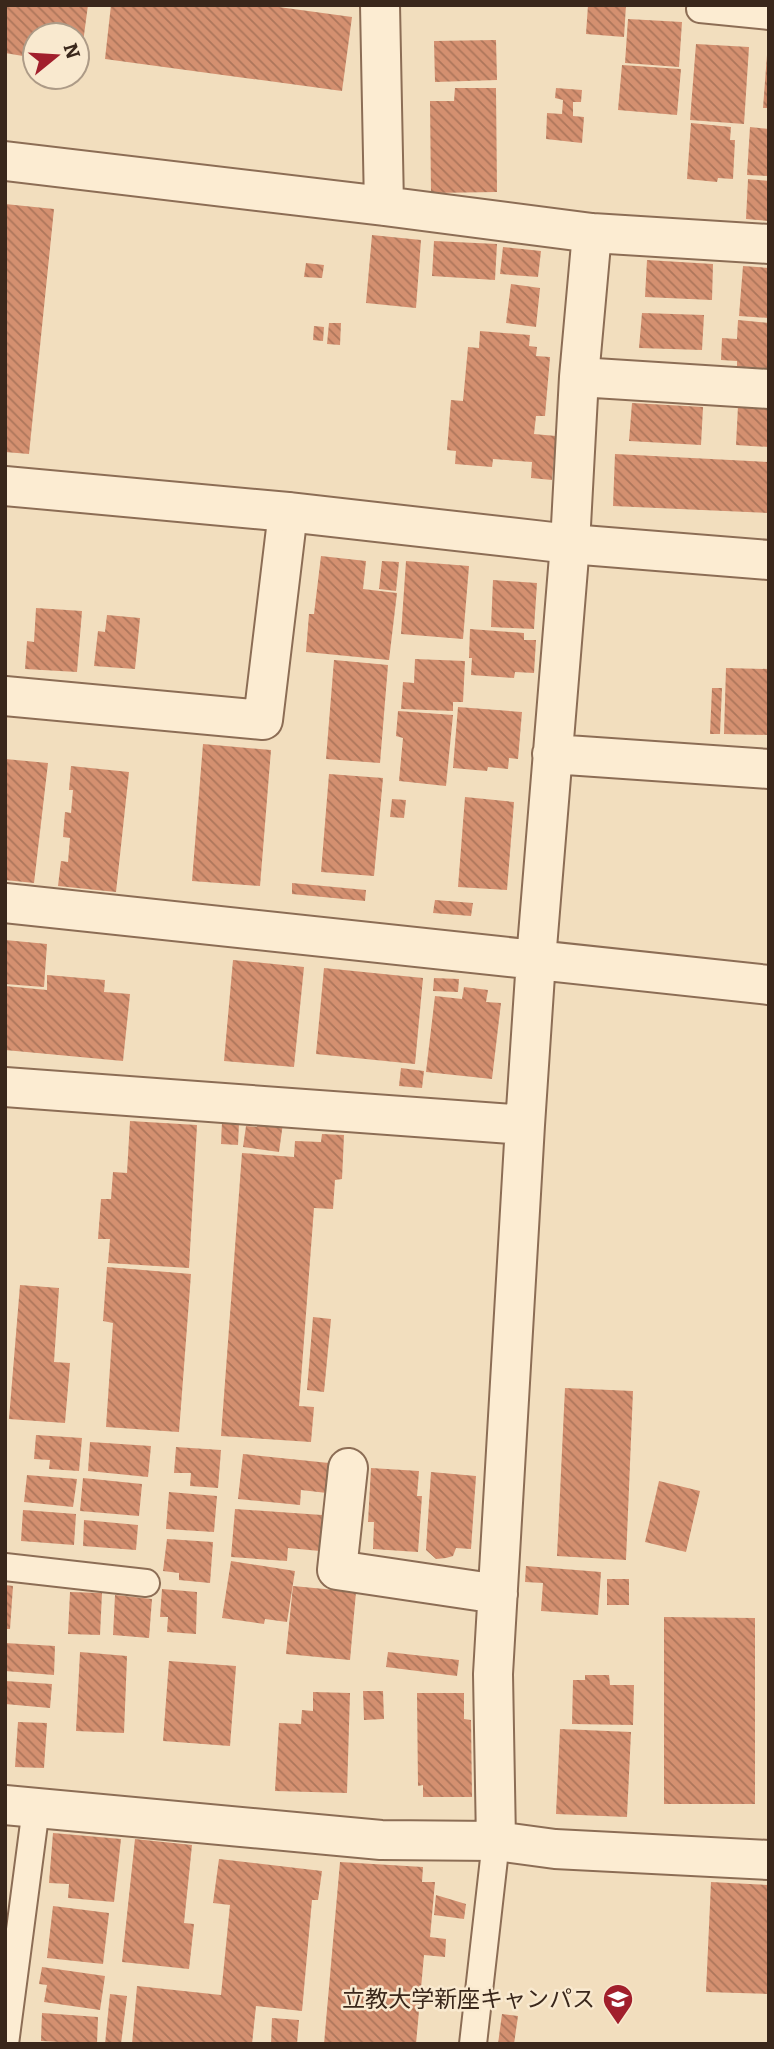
<svg xmlns="http://www.w3.org/2000/svg" width="774" height="2049" font-family="Bitter,'Noto Sans JP',serif">
<defs>
<pattern id="building-back-hatch" width="6" height="6" patternUnits="userSpaceOnUse" patternTransform="scale(1.75)"><rect width="6" height="6" fill="#d49070"/><path d="M-1 5l2 2M0 0l6 6M5-1l2 2" fill="none" stroke="#ad765b"/></pattern>
</defs>
<rect width="100%" height="100%" fill="#f2debe"/>
<path fill="url(#building-back-hatch)" d="M5,5h83l-8,60h-3v-30h-42v23l-30,-5z
M111,5h153l88,12 -10,74 -237,-32z
M588,5h38l-2,32 -38,-3z
M628,19l54,3 -3,45 -54,-4z
M496,40l1,40 -62,2 -1,-41z
M696,44l53,3 -5,77 -54,-4z
M767,55h2v53h-6z
M622,65l59,4 -4,46 -59,-5z
M455,88h41l1,104 -66,1 -1,-92h24z
M556,88l26,2 -1,12h-8v14l11,1 -2,26 -36,-4 1,-26 15,1 1,-14 -8,-2z
M691,123l40,4 -1,13h5l-2,39 -15,-1 -1,4 -30,-3z
M750,127l19,2v47l-22,-1z
M748,179l21,2v40l-23,-2z
M5,204l49,5 -25,245 -24,-2z
M372,235l49,5 -5,68 -50,-5z
M434,241l63,3 -2,36 -63,-4z
M503,247l38,4 -3,26 -38,-3z
M647,260l66,4 -1,36 -67,-3z
M306,263l18,2 -2,13 -18,-1z
M743,266l26,2v50l-30,-2z
M511,284l29,4 -4,39 -30,-4z
M642,313l62,2 -2,35 -63,-2z
M738,320l31,3v46l-32,-2v-6l-16,-1 1,-22 15,1z
M329,323h12l-1,22 -13,-1z
M314,326l10,1 -1,14 -10,-1z
M480,331l50,4 -1,11 8,1 -1,9 14,1 -5,59h-9l-2,18 22,2 -4,44 -21,-2 1,-16 -39,-3 -1,8 -37,-3 1,-13 -9,-1 4,-50 12,1 5,-54 11,1z
M632,403l71,4 -2,38 -72,-4z
M738,406l31,2v39l-33,-2z
M615,454l154,8v51l-156,-7z
M321,556l45,5 -3,28 34,4 -8,67 -83,-8 3,-38h5z
M382,561l17,1 -3,29 -17,-2z
M406,561l63,5 -6,73 -62,-5z
M493,580l44,3 -3,46 -43,-2z
M36,608l46,3 -5,61 -52,-3 2,-28 7,1z
M107,615l33,3 -5,51 -41,-3 4,-35 7,1z
M470,629l54,4v7h12l-2,33 -19,-1 -1,6 -43,-3 1,-17h-3z
M415,659l50,2 -2,41h-10v9l-52,-2 2,-27 11,1z
M334,660l54,5 -8,98 -54,-4z
M726,668l43,1v66l-45,-1z
M712,688h10l-2,46h-10z
M458,707l64,5 -4,47 -9,-1 -1,11 -20,-2 -1,4 -34,-3z
M398,711l55,4 -7,71 -47,-5 4,-43 -7,-2z
M203,744l68,6 -11,136 -68,-5z
M5,759l43,4 -14,120 -29,-3z
M71,766l58,6 -13,120 -58,-6 3,-25 7,1 2,-24 -7,-1 2,-25 6,1 2,-23h-4z
M329,774l54,4 -9,98 -53,-4z
M465,797l49,5 -7,88 -49,-3z
M392,799l14,1 -2,18 -14,-1z
M292,883l74,7 -1,11 -73,-7z
M435,900l38,3 -2,13 -38,-3z
M5,940l42,4 -3,43 -39,-3z
M233,960l71,7 -10,100 -70,-6z
M324,968l99,10 -8,86 -99,-10z
M47,975l58,5 -1,12 26,2 -7,67 -118,-11v-64l42,4z
M434,978l25,1 -1,13 -25,-1z
M464,987l24,3 -2,12 15,1 -9,76 -66,-7 9,-76 27,3z
M401,1068l23,3 -2,17 -23,-2z
M258,1120l25,3 -4,29 -36,-5 3,-21 11,1z
M130,1121l67,4 -8,143 -81,-5 2,-24h-12l3,-40h10l2,-27 14,1z
M222,1122l17,1 -1,22 -17,-1z
M322,1134l22,1 -2,44 -7,1 -2,29 -19,-1 -15,198 15,1 -3,35 -90,-6 21,-283 52,4 1,-16 26,1z
M107,1267l84,7 -12,158 -73,-5 7,-104 -10,-2z
M20,1285l39,3 -5,74 16,1 -5,60 -56,-4z
M313,1317l18,2 -7,73 -17,-2z
M565,1388l68,3 -7,169 -69,-4z
M36,1435l46,3 -3,33 -30,-2 1,-9 -16,-1z
M90,1442l61,4 -3,31 -60,-6z
M176,1447l45,3 -3,38 -28,-2 1,-13h-17z
M243,1454l86,9 -2,30 -26,-3 -1,15 -62,-6z
M371,1468l48,3 -2,25h5l-4,56 -45,-3 1,-27h-6z
M431,1472l45,4 -5,73 -15,-1 -3,8 -7,2 -10,1 -10,-9z
M27,1475l50,4 -4,28 -49,-5z
M83,1478l59,6 -3,32 -59,-5z
M659,1481l41,10 -14,61 -41,-10z
M169,1492l48,4 -3,36 -48,-3z
M235,1509l87,6 -2,36 -32,-3 -1,13 -56,-4z
M23,1510l53,4 -2,31 -53,-4z
M84,1520l54,5 -2,25 -53,-4z
M167,1539l46,3 -3,41 -31,-3v-7l-16,-2z
M231,1561l64,10 -8,51 -22,-3 -1,5 -42,-6z
M526,1566l75,6 -3,43 -57,-4 2,-28 -18,-1z
M607,1579h22v26h-22z
M5,1585l8,1 -3,43h-5z
M293,1586l63,6 -6,68 -64,-6z
M162,1589l35,3 -1,42 -29,-2 1,-15h-8z
M70,1592l32,1 -2,42 -32,-1z
M115,1595l37,4 -3,39 -36,-3z
M664,1617l91,1v186h-91z
M5,1643l50,3 -1,29 -49,-4z
M80,1652l47,4 -3,77 -48,-2z
M388,1652l71,8 -2,16 -71,-9z
M169,1661l67,5 -6,80 -67,-5z
M585,1675h24l1,10h24l-1,40 -61,-1 1,-44h12z
M5,1681l47,3 -2,24 -45,-4z
M363,1691h20l1,28 -20,1z
M313,1692l37,1 -3,100 -72,-2 4,-68 22,1 1,-14 11,1z
M417,1693h47v26l7,1 1,77h-49v-12l-5,1z
M18,1722l29,1 -3,45 -29,-1z
M560,1729l71,3 -4,85 -71,-3z
M53,1833l68,6 -7,63 -46,-4 1,-14 -20,-1z
M135,1839l57,6 -8,78 10,1 -5,45 -67,-7z
M219,1859l103,12 -4,29h-6l-10,111 -46,-5 -4,38h-120l5,-58 84,9 9,-90 -17,-2z
M340,1862l83,5 -1,15h13l-5,55 16,2 -1,18 -21,-2 -8,89h-92z
M711,1882l58,3v109l-63,-2z
M436,1895l30,9 -2,15 -30,-4z
M53,1906l56,7 -6,51 -56,-6z
M42,1967l63,9 -5,34 -56,-8 3,-17 -8,-1z
M110,1994l17,2 -6,48h-16z
M42,2013l56,4 -1,27 -56,-3z
M502,2014l16,2 -4,28h-16z
M272,2018l27,2 -2,24h-26z"/>
<g fill="none" stroke-linecap="round" stroke-linejoin="round">
<g stroke="#8c6d55" stroke-width="30">
<path id="service" d="M700,9l69,7
M5,1567l141,16
M5,2044l31,-236
M473,2044l23,-203"/>
</g>
<g stroke="#8c6d55" stroke-width="42">
<path id="minor" d="M380,5l4,201
M5,161l379,45 208,27 177,11
M579,377l190,12
M5,696l258,24 25,-208
M552,754l217,15
M5,903l764,82
M5,1087l520,38
M348,1468l-11,102 161,24
M5,1805l376,35 115,1 59,8 214,11
M496,1841l-3,-167 32,-549 11,-165 34,-416 9,-167 13,-144"/>
</g>
<g stroke="#8c6d55" stroke-width="42">
<path id="tertiary" d="M5,486l283,26 282,32 199,16"/>
</g>
<use href="#service" stroke="#fcecd2" stroke-width="26"/>
<use href="#minor" stroke="#fcecd2" stroke-width="38"/>
<use href="#tertiary" stroke="#fcecd2" stroke-width="38"/>
</g>
<defs>
<g id="university-pin" transform="scale(1.575)"><path d="M0 17L-7.5 6A9.5 9.5 0 1 1 7.5 6Z" fill="#a11f2c" stroke="#f9e9cf"/><path d="M0-5L7-2L0 1L-7-2ZM-4 1L0 2.5L4 1V4Q0 6-4 4Z" fill="#fff"/></g>
</defs>
<g fill-rule="evenodd">
<use href="#university-pin" x="618" y="1999"/>
</g>
<g text-anchor="middle" stroke-width="5" stroke-linejoin="round" paint-order="stroke">
<g font-size="23" fill="#3a271b" stroke="#f9e9cf" text-anchor="end">
<text x="595" y="2007">立教大学新座キャンパス</text>
</g>
</g>
<rect width="774" height="2049" fill="none" stroke="#3a271b" stroke-width="14"/>
<g transform="translate(56 56) rotate(72)"><circle r="33" fill="#f9e9cf" stroke="#ad9b87" stroke-width="2"/>
<path d="M0-5L12 26L0 18L-12 26Z" fill="#a11f2c"/>
<text y="-10" font-size="19" font-weight="bold" text-anchor="middle" fill="#3a271b">N</text>
</g>
</svg>
